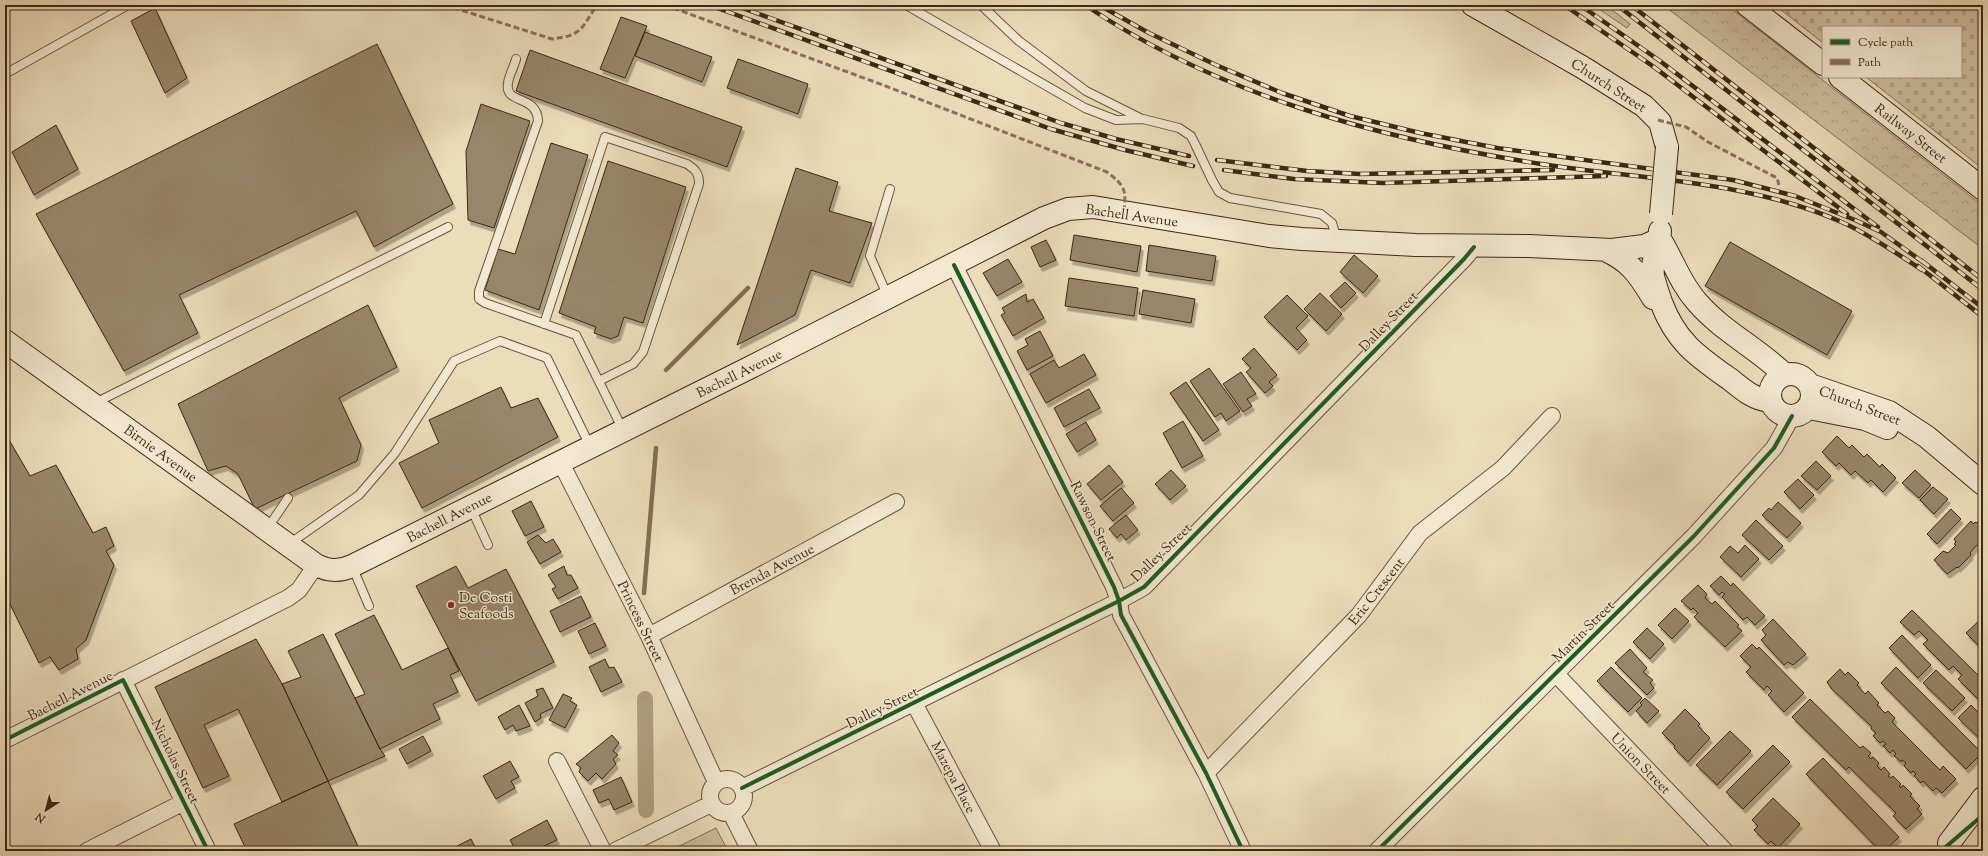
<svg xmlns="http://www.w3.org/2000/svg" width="1988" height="856" font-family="'Sorts Mill Goudy',serif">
<defs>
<pattern id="grass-tufts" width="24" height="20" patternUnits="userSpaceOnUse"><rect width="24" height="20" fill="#cebe9e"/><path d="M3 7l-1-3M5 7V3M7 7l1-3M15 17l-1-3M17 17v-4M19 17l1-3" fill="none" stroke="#b2a387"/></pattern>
<pattern id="forest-crowns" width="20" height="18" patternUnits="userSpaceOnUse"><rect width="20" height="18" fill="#cebe9e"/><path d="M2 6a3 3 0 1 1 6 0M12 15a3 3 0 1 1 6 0" fill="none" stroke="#b2a387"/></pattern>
<pattern id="cemetery-stones" width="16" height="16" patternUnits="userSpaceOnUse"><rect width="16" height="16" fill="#cebe9e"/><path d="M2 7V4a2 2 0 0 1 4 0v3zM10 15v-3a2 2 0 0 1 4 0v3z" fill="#b2a387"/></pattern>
<filter id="shadow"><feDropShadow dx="2.5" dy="4.5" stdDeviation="0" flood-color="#0004"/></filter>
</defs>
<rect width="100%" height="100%" fill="#ecddba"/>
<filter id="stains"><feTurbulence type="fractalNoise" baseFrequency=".005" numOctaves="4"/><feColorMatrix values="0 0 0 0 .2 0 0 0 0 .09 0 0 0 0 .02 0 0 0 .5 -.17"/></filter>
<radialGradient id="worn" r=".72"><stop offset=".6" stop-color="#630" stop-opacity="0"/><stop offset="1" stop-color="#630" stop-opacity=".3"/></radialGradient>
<path fill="url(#grass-tufts)" stroke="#857358" d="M1593,5h13l24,19 -3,4z"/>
<path fill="url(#forest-crowns)" stroke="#857358" d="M1663,5h64l256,201v43z"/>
<path fill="url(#cemetery-stones)" stroke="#857358" d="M1775,5h208v164l-117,-92h95v-50h-138v16z"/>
<path fill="#cebe9e" stroke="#857358" d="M716,828l12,23h-59z"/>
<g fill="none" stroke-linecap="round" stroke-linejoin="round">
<path stroke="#826f55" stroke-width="4.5" d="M666,370l82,-82
M644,593l12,-145"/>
<path stroke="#b09f81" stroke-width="16" d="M645,699l1,111"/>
</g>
<path fill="#98866a" stroke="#3c2813" filter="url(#shadow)" d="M155,8l32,70 -22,15 -34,-72z
M621,17l26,9 -22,52 -25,-9z
M645,32l67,25 -10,25 -67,-26z
M377,44l76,160 -79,43 -18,-36 -177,84 19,38 -74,38 -88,-157z
M530,50l212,77 -15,40 -211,-76z
M738,59l70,25 -10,30 -71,-26z
M481,104l49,17 -36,107 -26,-8 -2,-69z
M56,125l22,44 -44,26 -22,-43z
M551,143l37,12 -49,155 -54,-20 13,-41 17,5z
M608,161l78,26 -43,136 -19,-6 -6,19 -7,3 -17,-6 2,-6 -37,-14z
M796,168l42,14 -9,29 43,12 -22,60 -39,-13 -16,45 -58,30z
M1074,235l67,11 -4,26 -67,-12z
M1046,240l10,20 -16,7 -9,-20z
M1730,242l122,69 -25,44 -122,-69z
M1149,245l67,11 -4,25 -66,-10z
M1354,255l24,21 -15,17 -23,-21z
M1008,259l14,23 -25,14 -14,-23z
M1069,278l69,10 -4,28 -69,-10z
M1345,282l11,11 -15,15 -11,-12z
M1143,290l52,9 -4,24 -52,-9z
M1320,293l22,21 -16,17 -22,-22z
M1026,294l1,8 6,-3 11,19 -31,18 -12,-21 4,-2 -3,-5z
M1287,295l21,21 -12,12 11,12 -10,10 -33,-33z
M368,305l29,62 -58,31 22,47 -4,16 -102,48 -17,-35 -12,-8 -18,5 -30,-67z
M1040,331l13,25 -26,14 -10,-19 11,-6 -3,-6z
M1254,348l23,27 -8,7 4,4 -8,7 -19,-21 5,-4 -9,-9z
M1084,354l12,21 -50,28 -16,-29 24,-14 5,8z
M1209,368l31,43 -14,10 -5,-8 -6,4 -25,-36z
M1241,372l15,22 -9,5 5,7 -9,6 -20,-28z
M1186,382l33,48 -16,11 -33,-48z
M501,387l10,21 27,-10 20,39 -136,71 -23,-45 40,-20 -10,-23z
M1089,389l11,19 -36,19 -10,-19z
M1183,421l20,35 -21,12 -19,-35z
M1086,422l10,18 -19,12 -11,-18z
M5,433l25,43 26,-11 37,68 13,-6 8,19 -8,5 8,14 -28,75 -10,9 2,10 -19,11 -9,-13 -11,6 -34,-69z
M1837,436l12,12 3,-3 12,12 3,-3 13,13 2,-3 14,14 -13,14 -12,-12 -3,3 -13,-12 -4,4 -12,-12 -3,3 -14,-14z
M1816,461l15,15 -14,14 -16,-14z
M1109,465l14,17 -22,18 -14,-16z
M1171,470l15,16 -16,14 -15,-16z
M1915,470l16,15 -12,13 -17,-15z
M1798,479l16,16 -14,14 -16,-17z
M1933,487l15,12 -14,15 -14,-14z
M1121,488l13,15 -21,18 -13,-15z
M531,501l13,26 -19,9 -13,-25z
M1778,502l23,21 -14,15 -25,-23 7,-7 2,2z
M1951,509l10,10 -24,25 -10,-10z
M1126,515l12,15 -12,10 -5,-6 -4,4 -8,-9z
M1981,518l2,2v20l-8,7 -5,6 1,2 -13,13 -1,-1 -10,7 -13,-14 9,-9 5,2 8,-8 -2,-1 2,-2 -2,-3 17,-18 2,3 2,-2 2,1z
M1756,520l27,26 -14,14 -27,-25z
M538,535l8,8 7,-4 8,13 -21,12 -13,-22z
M1745,545l14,14 -18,18 -21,-20 10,-11 8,7z
M456,566l12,22 38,-19 48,93 -78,39 -60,-115z
M564,566l3,9h4l7,13 -20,11 -6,-10 4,-2 -8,-12z
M1721,576l10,10 2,-3 32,33 -10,9 -8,-8 -4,3 -21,-23 3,-3 -3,-2 -3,3 -9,-9z
M1698,585l9,9 -2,4 7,6 3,-3 24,24 -2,2 5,4 -17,16 -31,-30 4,-4 -5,-5 -2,2 -10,-9z
M581,596l10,21 -31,15 -10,-21z
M1675,608l14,13 -17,18 -14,-14z
M1912,610l71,70v24l-25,-25 4,-4 -9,-9 -4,4 -26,-26 5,-4 -9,-9 -5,4 -14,-13z
M374,615l28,55 46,-22 11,23 -9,4 8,17 -25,12 7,15 -60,30 -25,-51 10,-4 -30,-60z
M1983,617v33l-17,-17z
M1773,619l33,35 -13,11 -5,-3 -4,3 -23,-25 5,-5 -4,-5z
M595,623l11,23 -17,8 -11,-23z
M1647,628l17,16 -14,15 -17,-17z
M323,634l57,115 5,7 -57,25 -46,-97 19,-7 -13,-26z
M1902,635l29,30 -13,13 -29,-30z
M256,639l26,45 46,97 -46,21 -44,-93 -34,16 25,51 -26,12 -48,-101z
M1752,644l5,5 2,-2 45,46 -20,19 -16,-17 4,-4 -5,-5 -3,4 -18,-18 5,-5 -11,-11z
M1630,649l17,19 -4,4 10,8 -3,3 4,5 -7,7 -32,-32z
M605,659l4,9 5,-1 8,15 -21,10 -12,-25z
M1611,667l31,31 -14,14 -31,-31z
M1896,667l86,86 -16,16 -85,-86z
M1840,669l5,6 3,-3 11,11 -2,2 8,9 3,-3 11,12 -2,2 8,8 3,-2 7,7 -3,4 48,48 3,-4 13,13 -14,14 -6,-5 -3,3 -10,-10 -2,2 -7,-7 2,-2 -3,-3 -2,2 -7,-7 2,-3 -4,-3 -1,2 -7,-6 2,-2 -3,-4 -3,3 -7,-7 3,-2 -3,-3 -3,2 -7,-7 3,-3 -5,-4 1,-2 -41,-39 -4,-6z
M1936,670l29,28 -13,13 -29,-28z
M543,688l10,20 -13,6 1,4 -6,4 -10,-19 13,-7 -2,-6z
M563,694l9,4 -2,3 7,4 -12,23 -16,-8z
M1645,698l14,13 -12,12 -11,-12 6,-6 -2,-2z
M1810,699l50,49 3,-2 8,7 -3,3 3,3 2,-2 6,6 -2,3 4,4 3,-3 6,7 -2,2 3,2 2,-2 8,8 -2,2 2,2 2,-3 9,9 -2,2 10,10 -3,3 5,5 -16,15 -13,-13 3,-3 -47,-46 -3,3 -54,-53z
M519,705l11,21 -14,5 -3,-6 -8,5 -7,-13z
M1971,705l12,12v25l-25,-24z
M1685,709l15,15 -2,2 12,12 -22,24 -14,-14 1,-2 -13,-13z
M1730,731l21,20 -34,34 -21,-20z
M612,735l7,8 -6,8 5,4 -5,4 3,5 -14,15 -6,-6 -8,8 -9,-9 2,-4 -5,-4z
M423,736l8,15 -24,13 -8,-15z
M1773,745l17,17 -47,47 -17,-17z
M1823,758l76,79 -15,14h-4l-74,-77z
M510,761l9,16 -8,4 4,7 -19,11 -13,-23z
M621,777l11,25 -18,8 -5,-11 -10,4 -6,-13z
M328,781l32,70h-113l-13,-27z
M1773,798l27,26 -22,24 -7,-7 -3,3 -14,-14 4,-4 -6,-6z
M547,820l10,20 -23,11h-18l-6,-11z
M471,839l6,12h-25l-1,-2z"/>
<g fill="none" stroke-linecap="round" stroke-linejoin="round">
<g stroke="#68553d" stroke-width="10">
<path id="lane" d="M906,5l179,103 31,12 27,-1 36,9 12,8 5,10
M981,5l38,36 67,50 56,28
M516,59c-2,8 -7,16 -8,24 -4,22 29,11 30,38l-59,170v8l6,4 91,32 47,95
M5,74l123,-69
M1212,180l7,12 11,6 91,16 11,9 5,17
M888,297l-18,-41 20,-67
M544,324l61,-187 82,27c9,6 12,9 12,20l-56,168 -10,12 -34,17
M95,403l353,-176
M471,508l17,37
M267,529l21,-31
M289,544l70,-49 36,-42 59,-92 46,-20 47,17 43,88
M352,566l17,40"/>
</g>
<g stroke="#68553d" stroke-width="18">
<path id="street" d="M954,265l160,322 5,14 2,14 85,158 37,78
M560,461l89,175 67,146
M649,636l247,-134
M1556,674l169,177
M123,680l85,171
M914,703l79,148
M5,740l283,-142 11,-8 17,-25
M557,761l46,90
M1206,773l153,-158 61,-82 83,-65 49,-52
M710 796a17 17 0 1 1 34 0a17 17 0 1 1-34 0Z
M742,788l377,-187 25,-14 320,-328 10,-12
M731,813l19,38
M87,851l97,-49
M615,851l96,-47
M1377,851l317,-315 80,-88 18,-32"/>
</g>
<g stroke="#3c2813" stroke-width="24">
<path id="secondary" d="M1473,5l109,62 62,39 16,16 7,25
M1747,5l76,59
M1840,77l143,112
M1660,231c-1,16 -9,28 -7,45 2,9 5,17 8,26 15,40 36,54 70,78 12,10 24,20 40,21
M1660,239c13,21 20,44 37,63 25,29 60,46 87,72
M1605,250c25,11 34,25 48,48
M5,341l311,224c12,6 23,7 36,1l397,-198 295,-150 24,-9 25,-2 176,29 33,3 114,6 113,1 83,4 32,-4 16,-7
M1770 395a21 21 0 1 1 42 0a21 21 0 1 1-42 0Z
M1810,385l79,27 38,25 56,47
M1809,408l56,11 22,9
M1949,843l34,-45"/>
</g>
<use href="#lane" stroke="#f3e9d2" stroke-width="8"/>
<use href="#street" stroke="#f3e9d2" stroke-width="16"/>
<use href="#secondary" stroke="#f3e9d2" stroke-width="22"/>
<g stroke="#3c2813" stroke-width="4.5">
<path id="rail" d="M709,5l342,124 74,21 68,16
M734,5l327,118 55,16 73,17
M1085,5c135,91 296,134 456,159 102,16 209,16 305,60 27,13 52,30 76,46
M1099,5l50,28 67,32 66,28 68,23 70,17 77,15 236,32 62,16 60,24 26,12 46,33
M1564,5l90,62 193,147
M1580,5l80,56 218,166
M1617,5l366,285
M1631,5l352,275
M1217,160l90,11 53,3 193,-4
M1224,170l70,9 89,4 223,-7
M1922,261l61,47
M1918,266l65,51"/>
</g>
<use href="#rail" stroke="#f3e9d2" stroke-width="3" stroke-dasharray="9" stroke-linecap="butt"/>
<g stroke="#68553d" stroke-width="10" stroke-linecap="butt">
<path id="lane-bridge" d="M1196,146l16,34"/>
</g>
<g stroke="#3c2813" stroke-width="24" stroke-linecap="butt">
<path id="secondary-bridge" d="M1661,214l6,-67"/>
</g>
<use href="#lane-bridge" stroke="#f3e9d2" stroke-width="8"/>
<use href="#secondary-bridge" stroke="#f3e9d2" stroke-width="22"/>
<path stroke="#8d6e63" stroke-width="3" stroke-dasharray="6 3" stroke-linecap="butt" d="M445,5l107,34c32,-4 29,-11 45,-34
M665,5l218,80 224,87c19,15 19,17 17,40
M1658,120l28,7 22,15 69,36 2,7"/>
<g stroke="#f3e9d2" stroke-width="6">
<path id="cycleway" d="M954,265l160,322 5,14 2,14 85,158 37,78
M5,740l118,-60 85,171
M742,788l377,-187 25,-14 320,-328 10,-12
M1377,851l317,-315 80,-88 18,-32
M1941,851l42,-36"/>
</g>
<use href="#cycleway" stroke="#1b5e20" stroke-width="4"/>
</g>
<circle fill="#8f2418" stroke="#f3e9d2" stroke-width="1.5" cx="451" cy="605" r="4"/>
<g text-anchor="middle" stroke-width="3" stroke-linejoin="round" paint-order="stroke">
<g font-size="14" fill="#3c2813" stroke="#f3e9d2">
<text transform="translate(1609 85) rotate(33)" y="5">Church Street</text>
<text transform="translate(1911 133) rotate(38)" y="5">Railway Street</text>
<text transform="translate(1132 215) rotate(8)" y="5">Bachell Avenue</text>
<text transform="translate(1388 321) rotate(-46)" y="5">Dalley Street</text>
<text transform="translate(739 373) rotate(-26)" y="5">Bachell Avenue</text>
<text transform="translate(1860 405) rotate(21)" y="5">Church Street</text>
<text transform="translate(161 453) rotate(36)" y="5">Birnie Avenue</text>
<text transform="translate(449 517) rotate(-27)" y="5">Bachell Avenue</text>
<text transform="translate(1094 521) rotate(64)" y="5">Rawson Street</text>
<text transform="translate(1161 552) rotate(-44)" y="5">Dalley Street</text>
<text transform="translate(772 569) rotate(-28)" y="5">Brenda Avenue</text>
<text transform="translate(1376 591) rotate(-52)" y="5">Eric Crescent</text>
<text transform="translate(641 621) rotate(64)" y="5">Princess Street</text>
<text transform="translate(1583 631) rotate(-45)" y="5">Martin Street</text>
<text transform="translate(70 695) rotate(-27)" y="5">Bachell Avenue</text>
<text transform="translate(882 707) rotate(-26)" y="5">Dalley Street</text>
<text transform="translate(176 761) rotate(64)" y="5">Nicholas Street</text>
<text transform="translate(1641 763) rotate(46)" y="5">Union Street</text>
<text transform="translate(954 777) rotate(62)" y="5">Mazepa Place</text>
</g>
<g font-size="14" fill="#3c2813" stroke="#f3e9d2" text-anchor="start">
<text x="459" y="602">De Costi<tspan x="459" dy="16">Seafoods</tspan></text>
</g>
</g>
<rect width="1988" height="856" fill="none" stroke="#ecddba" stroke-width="20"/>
<rect x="6" y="6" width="1976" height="844" fill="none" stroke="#3c2813" stroke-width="2"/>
<rect x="10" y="10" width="1968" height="836" fill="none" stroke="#3c2813"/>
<rect x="1822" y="26" width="140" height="52" fill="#f3e9d2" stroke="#aa9c86"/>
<rect x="1830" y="39" width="20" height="6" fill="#1b5e20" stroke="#aa9c86"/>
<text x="1858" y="46" font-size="12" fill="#3c2813">Cycle path</text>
<rect x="1830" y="59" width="20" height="6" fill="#8d6e63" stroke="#aa9c86"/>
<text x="1858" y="66" font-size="12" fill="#3c2813">Path</text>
<g transform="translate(46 810) rotate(216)" stroke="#f3e9d2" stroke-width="3" paint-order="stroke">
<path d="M0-3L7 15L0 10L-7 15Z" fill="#3c2813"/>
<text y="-6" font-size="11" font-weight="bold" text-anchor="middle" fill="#3c2813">N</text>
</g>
<rect width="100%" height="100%" filter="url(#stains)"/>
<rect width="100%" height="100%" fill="url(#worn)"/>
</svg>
